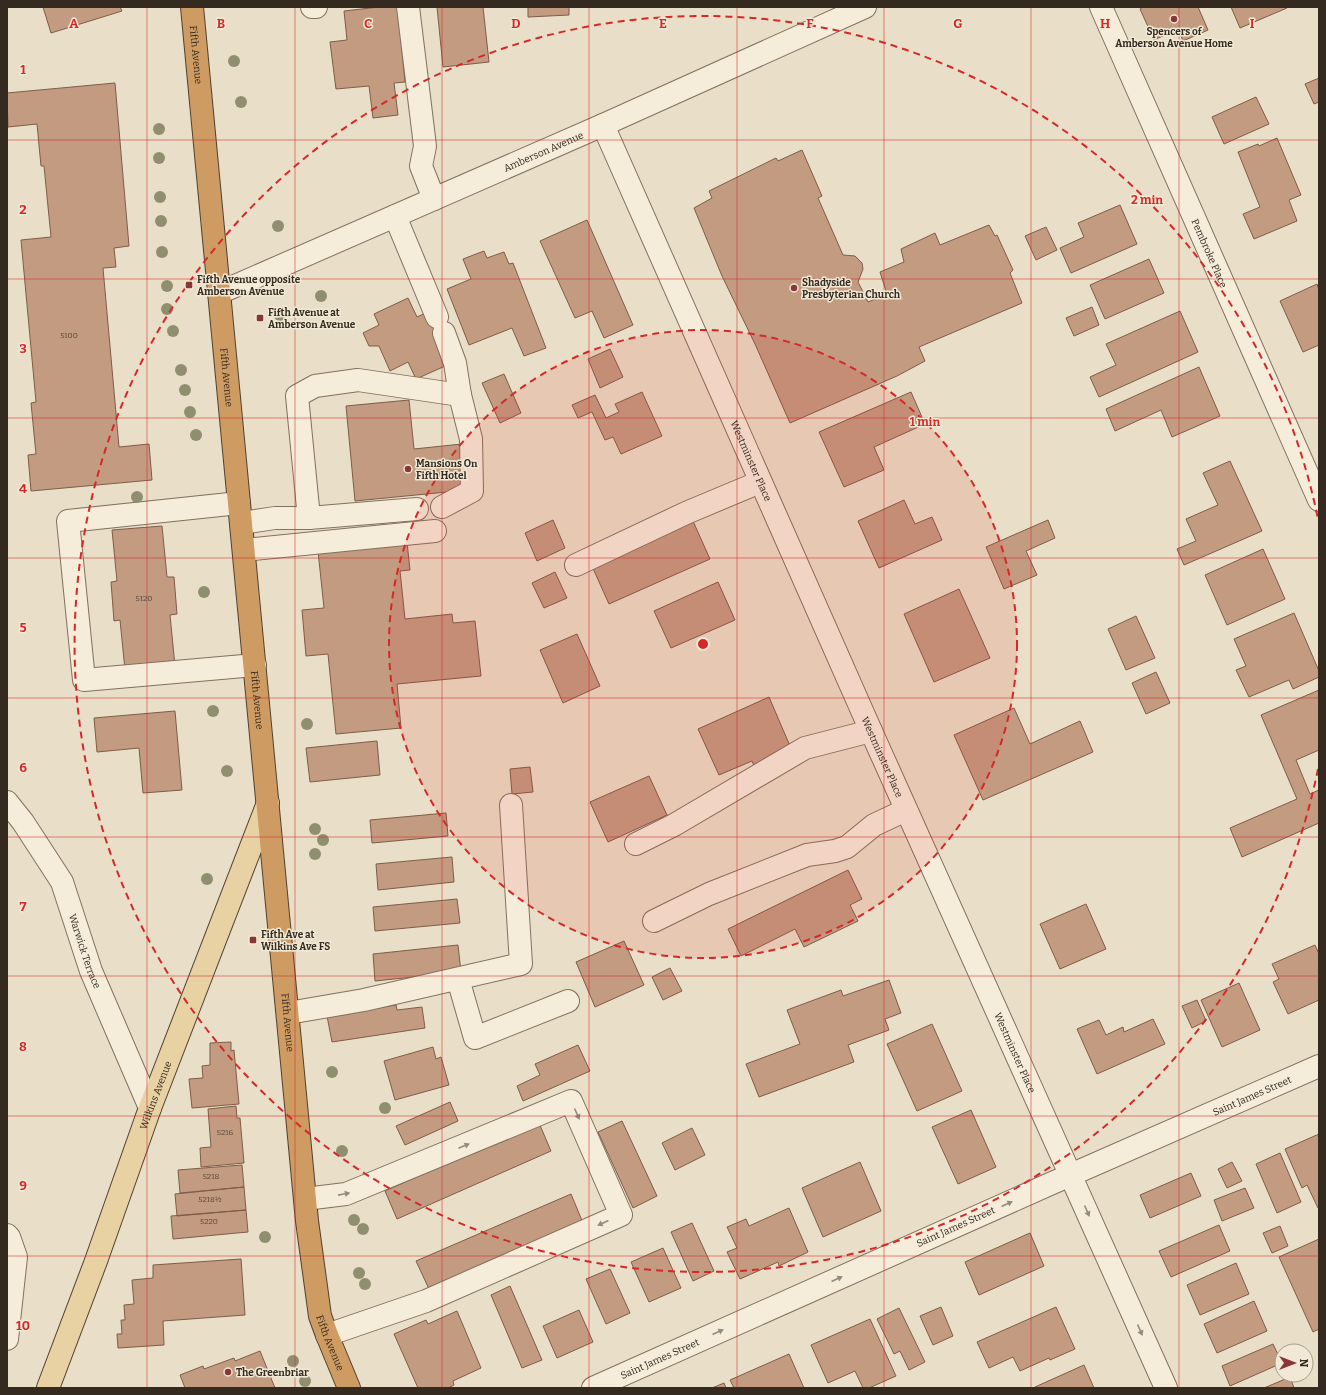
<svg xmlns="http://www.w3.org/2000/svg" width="1326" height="1395" font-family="Bitter,serif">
<rect width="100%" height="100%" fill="#e9dec7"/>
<path fill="#c39b81" stroke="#7f5c47" d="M43,7h77l2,4 -71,22z
M379,7h19l7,75 -11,1 4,32 -25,3 -4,-32 -33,3 -6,-47 17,-2 -3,-29z
M437,7h46l6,55 -46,5z
M528,7h41v8l-41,2z
M1143,7h55l10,23 -25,11 -5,-12 -24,11 -14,-31z
M1231,7h56v1l-47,20z
M1319,78v24l-5,2 -9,-20z
M115,83l14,163 -15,2 2,19 -13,1 16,179 30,-3 3,36 -121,11 -3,-36 8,-1 -5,-51 5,-1 -15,-162 30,-3 -7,-71h-3l-4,-42 -29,3 -1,-34z
M1256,97l13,27 -45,20 -12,-27z
M1277,138l24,57 -12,5 8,21 -43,18 -11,-25 17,-7 -22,-55 20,-8 1,2z
M802,150l20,46 -4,2 25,57 12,1 7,7 1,6 -5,13 10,20 19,-8 -7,-22 24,-10 -3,-13 34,-16 5,12 49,-20 6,11 2,-1 16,35 -3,3 12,30 -103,44 6,14 -28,15 -107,47 -35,-79 -33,-68 -28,-68 18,-10 -3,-7 67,-33 2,3z
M1120,205l17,39 -66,29 -11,-25 24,-11 -6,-14z
M587,220l46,105 -29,13 -12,-27 -17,7 -35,-77z
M1046,227l11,23 -21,10 -11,-24z
M484,251l3,7 17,-6 5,12 4,-1 33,85 -22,8 -12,-28 -43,17 -22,-56 24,-10 -8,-20z
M1149,259l15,34 -59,26 -15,-34z
M1317,284l2,6v55l-16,7 -23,-51z
M408,298l9,19 11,-5 24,51 -36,16 -8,-17 -18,9 -11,-25h-10l-6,-13 16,-8 -5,-11z
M1092,307l7,18 -25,11 -8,-18z
M1180,311l18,41 -99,45 -9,-20 26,-12 -10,-21z
M610,349l13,28 -23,11 -12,-29z
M1199,367l21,49 -48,21 -11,-27 -46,21 -9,-22z
M504,374l17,39 -21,10 -18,-40z
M642,392l20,44 -41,18 -8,-17 -8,3 -13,-28 -14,6 -6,-13 23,-10 11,23 13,-6 -4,-8z
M911,392l14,32 -51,23 10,23 -40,17 -25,-55z
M409,400l5,49 48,-5 5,46 -112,11 -9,-95z
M1230,461l32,70 -78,34 -7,-16 19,-8 -10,-22 32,-14 -15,-32z
M904,500l11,24 17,-7 10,23 -63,28 -21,-47z
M692,519l18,40 -101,45 -18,-40z
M553,520l12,28 -28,13 -12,-28z
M1048,520l7,18 -29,13 11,24 -33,14 -18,-42z
M162,526l5,51h7l3,37 -7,1 5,51 -50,4 -5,-50 -6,1 -3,-39 6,-1 -5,-51z
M407,542l3,28 -10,1 5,48 47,-5 1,9 22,-2 6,55 -84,8 4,44 -65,6 -8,-80 -22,2 -4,-46 22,-2 -6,-57z
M1263,549l22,50 -58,26 -22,-50z
M555,572l12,26 -23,10 -12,-25z
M718,582l17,38 -64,28 -17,-37z
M959,589l31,69 -56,24 -30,-68z
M1294,613l25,58v6l-26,12 -4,-9 -40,17 -13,-27 10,-4 -12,-27z
M1136,616l19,42 -29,12 -18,-41z
M577,634l23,52 -37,17 -23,-53z
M1156,672l14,31 -24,11 -14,-31z
M1319,690v60l-23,10 14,34 9,-4v33l-77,34 -12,-29 67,-29 -36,-84z
M769,697l24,56 -37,17 -4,-9 -33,14 -21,-46z
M1014,708l16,36 50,-23 13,31 -110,48 -29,-65z
M175,711l7,79 -39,3 -4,-45 -42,4 -3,-34z
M377,741l3,34 -70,7 -4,-34z
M530,767l3,25 -21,2 -2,-25z
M649,776l18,39 -59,27 -18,-40z
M446,813l2,23 -76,7 -2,-23z
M452,857l2,25 -76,8 -2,-26z
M848,870l14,29 -12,6 8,16 -54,26 -9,-18 -54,27 -13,-27z
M457,899l3,24 -85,8 -2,-24z
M1086,904l20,45 -46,20 -20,-45z
M624,941l20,44 -49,22 -19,-45z
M458,945l3,27 -86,9 -2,-27z
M1315,945l4,9v46l-31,14 -15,-32 6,-3 -7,-15z
M670,968l12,23 -19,9 -11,-23z
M889,980l12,33 -16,6 4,11 -41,15 6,17 -95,35 -13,-33 54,-20 -13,-34 54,-20 2,6z
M1239,983l21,47 -38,17 -21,-47z
M1197,1000l9,21 -14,7 -10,-22z
M396,1005l1,5 25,-3 3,21 -93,14 -5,-26z
M1153,1019l12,25 -68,30 -20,-45 22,-9 7,15 17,-8 1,5z
M932,1024l30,67 -45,20 -30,-67z
M231,1042v9l3,-1 5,54 -47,4 -3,-29 14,-1 -1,-12 8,-1v-22z
M578,1045l12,26 -67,30 -6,-15 23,-11 -5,-11z
M433,1047l3,12 5,-2 8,28 -54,15 -11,-39z
M450,1102l8,19 -53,24 -9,-19z
M236,1106l1,12h3l4,45 -43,4 -1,-19 11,-1 -3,-38z
M971,1110l25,57 -38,17 -26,-57z
M622,1121l35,75 -24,12 -35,-76z
M539,1123l12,28 -154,68 -12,-28z
M692,1128l13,27 -30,15 -13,-27z
M1319,1134v74h-1l-11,-23 -5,3 -17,-39z
M1280,1153l21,49 -24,11 -21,-49z
M860,1162l21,49 -58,26 -21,-49z
M1232,1162l10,19 -15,7 -9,-19z
M242,1165l2,22 -64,6 -2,-23z
M1191,1173l10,23 -51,22 -10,-23z
M244,1187l2,23 -69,6 -2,-22z
M1245,1188l9,20 -32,13 -8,-21z
M571,1194l12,29 -154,66 -13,-28z
M789,1208l19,44 -29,14 -1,-4 -38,17 -13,-27 10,-4 -10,-21 19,-8 3,7z
M246,1210l2,22 -75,7 -2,-23z
M692,1223l22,48 -21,10 -22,-49z
M1219,1225l11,26 -59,26 -12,-26z
M1280,1226l8,20 -16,7 -9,-20z
M1030,1233l14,33 -65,29 -14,-33z
M1319,1239v90l-6,3 -34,-75z
M663,1248l18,40 -32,14 -18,-40z
M241,1259l4,56 -82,6 1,24 -46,3 -1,-14h5l-1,-14h4l-1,-15 10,-1 -2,-24 21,-2v-13z
M1236,1263l13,31 -49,21 -13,-30z
M610,1269l20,44 -24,11 -20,-45z
M510,1286l32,74 -20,8 -31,-73z
M1254,1301l13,30 -50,22 -13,-29z
M941,1307l12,29 -20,9 -13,-29z
M1056,1307l19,42 -25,11 -1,-2 -29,13 -7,-14 -24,11 -12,-26z
M899,1308l26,54 -16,8 -9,-19 -6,3 -17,-35z
M579,1310l14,32 -36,16 -14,-32z
M457,1311l24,57 -28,13 1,4 -6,3h-30l-24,-54 32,-14 2,4z
M870,1319l26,57 -27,12h-6l-8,-17 -27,12 -17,-38z
M1273,1344l9,19 -52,23 -8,-20z
M260,1351l15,37h-90l-5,-13 23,-9 1,3 30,-11 1,3z
M789,1354l15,34h-70l-4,-8z
M1084,1365l10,23h-58l-1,-1z
M1290,1377l4,11h-30z
M724,1383l2,5h-14z"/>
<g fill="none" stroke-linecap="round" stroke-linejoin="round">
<g stroke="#82715e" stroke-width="24">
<g id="minor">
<path d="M312,7h4"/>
<path d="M408,7l17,139 -4,20 13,33"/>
<path id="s1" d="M1101,7l218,493"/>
<path id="s2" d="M603,125l268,606 295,657"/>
<path d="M395,216l42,101"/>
<path id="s3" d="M219,293l384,-168 262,-118"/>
<path d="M239,503l-171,18 16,159 171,-15"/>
<path d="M442,507l30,-16 -1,-52 -11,-44 -5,-32 -11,-30"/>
<path d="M309,518l108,-9"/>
<path d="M241,523l34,-5h34l-12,-122 18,-10 43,-6 102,15"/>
<path d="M244,550l191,-19"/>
<path d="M576,565l110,-52 74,-31"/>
<path id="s4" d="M7,802l16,20 39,60 29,89 59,137"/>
<path d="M636,844l38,-19 131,-77 66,-17"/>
<path d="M654,921l55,-27 98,-39 28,-4 12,-4 27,-22 32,-15"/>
<path d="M458,979l17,59 93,-37"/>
<path d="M288,1013l76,-13 157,-36 -10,-159"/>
<path d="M305,1199l41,-5 225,-93 50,114 -195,86 -99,34"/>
<path d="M7,1235l2,2 7,20 -9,82"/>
<path id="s5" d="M593,1388l457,-204 269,-118"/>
</g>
</g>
<g stroke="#514032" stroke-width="24">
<g id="major">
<path id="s6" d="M48,1388l48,-127 54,-153 118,-305"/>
</g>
</g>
<g stroke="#514032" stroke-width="24">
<g id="highway">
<path id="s7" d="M192,7l115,1214 13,95 7,19 22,53"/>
</g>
</g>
<use href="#minor" stroke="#f5ecd9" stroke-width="22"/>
<use href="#major" stroke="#e8d1a3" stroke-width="22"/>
<use href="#highway" stroke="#ce9c62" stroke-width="22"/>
</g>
<g fill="#8f8f70">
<circle cx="234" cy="61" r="6"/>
<circle cx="241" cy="102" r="6"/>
<circle cx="159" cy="129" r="6"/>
<circle cx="159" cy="158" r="6"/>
<circle cx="160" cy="197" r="6"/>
<circle cx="161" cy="221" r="6"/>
<circle cx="278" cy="226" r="6"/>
<circle cx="162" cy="252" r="6"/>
<circle cx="167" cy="286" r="6"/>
<circle cx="321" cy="296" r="6"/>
<circle cx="167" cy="309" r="6"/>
<circle cx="280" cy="315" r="6"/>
<circle cx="173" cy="331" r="6"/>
<circle cx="181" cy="370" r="6"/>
<circle cx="185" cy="390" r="6"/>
<circle cx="190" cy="412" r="6"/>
<circle cx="196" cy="435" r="6"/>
<circle cx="137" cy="497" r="6"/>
<circle cx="204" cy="592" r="6"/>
<circle cx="213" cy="711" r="6"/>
<circle cx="307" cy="724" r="6"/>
<circle cx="227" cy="771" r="6"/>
<circle cx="315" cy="829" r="6"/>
<circle cx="323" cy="840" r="6"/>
<circle cx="315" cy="854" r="6"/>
<circle cx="207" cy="879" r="6"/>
<circle cx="332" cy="1072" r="6"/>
<circle cx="385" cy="1108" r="6"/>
<circle cx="342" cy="1151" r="6"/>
<circle cx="354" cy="1220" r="6"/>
<circle cx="363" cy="1229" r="6"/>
<circle cx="265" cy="1237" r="6"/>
<circle cx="359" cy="1273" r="6"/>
<circle cx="365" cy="1284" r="6"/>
<circle cx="293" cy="1361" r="6"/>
<circle cx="305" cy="1381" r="6"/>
</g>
<defs><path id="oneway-solid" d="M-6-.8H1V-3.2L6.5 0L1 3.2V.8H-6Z"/></defs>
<g fill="#958b7c">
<use href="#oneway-solid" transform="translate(577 1114) rotate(66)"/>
<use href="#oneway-solid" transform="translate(464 1146) rotate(-23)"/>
<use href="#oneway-solid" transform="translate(344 1194) rotate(-11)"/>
<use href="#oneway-solid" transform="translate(1007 1204) rotate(-24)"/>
<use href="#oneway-solid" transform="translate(1087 1211) rotate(66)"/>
<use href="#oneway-solid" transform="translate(603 1223) rotate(155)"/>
<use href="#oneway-solid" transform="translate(837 1279) rotate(-24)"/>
<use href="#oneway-solid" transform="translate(1140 1330) rotate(66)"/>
<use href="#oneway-solid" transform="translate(718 1332) rotate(-24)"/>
</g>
<path fill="none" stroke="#d62828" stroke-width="1" stroke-opacity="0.55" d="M147,7v1381M295,7v1381M442,7v1381M589,7v1381M737,7v1381M884,7v1381M1031,7v1381M1179,7v1381M7,140h1312M7,279h1312M7,418h1312M7,558h1312M7,698h1312M7,837h1312M7,976h1312M7,1116h1312M7,1256h1312"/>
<circle cx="703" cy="644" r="314" fill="#d62828" fill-opacity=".12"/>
<g fill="none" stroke="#d62828" stroke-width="2" stroke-dasharray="7 5">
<circle cx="703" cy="644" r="314"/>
<path d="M1318 769A628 628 0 1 1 1318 519"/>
</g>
<g fill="#8a3538" stroke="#f1e9d5" stroke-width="1.5">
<circle cx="1174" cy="19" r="4"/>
<rect x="185" y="281" width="8" height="8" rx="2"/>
<circle cx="794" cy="288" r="4"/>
<rect x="256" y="314" width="8" height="8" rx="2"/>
<circle cx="408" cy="469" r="4"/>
<rect x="249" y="936" width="8" height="8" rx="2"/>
<circle cx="228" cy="1372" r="4"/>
</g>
<g text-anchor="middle" stroke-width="3" stroke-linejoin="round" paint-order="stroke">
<g font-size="8" fill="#584638">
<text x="69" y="338">5100</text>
<text x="144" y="601">5120</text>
<text x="225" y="1135">5216</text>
<text x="211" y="1179">5218</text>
<text x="210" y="1202">5218½</text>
<text x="209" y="1224">5220</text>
</g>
<g font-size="10" font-weight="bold" fill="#352a20" stroke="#f1e9d5" text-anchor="start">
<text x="1174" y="35" text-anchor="middle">Spencers of<tspan x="1174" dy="12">Amberson Avenue Home</tspan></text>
<text x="197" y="283">Fifth Avenue opposite<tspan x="197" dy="12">Amberson Avenue</tspan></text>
<text x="802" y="286">Shadyside<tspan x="802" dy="12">Presbyterian Church</tspan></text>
<text x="268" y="316">Fifth Avenue at<tspan x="268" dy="12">Amberson Avenue</tspan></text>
<text x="416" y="467">Mansions On<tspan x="416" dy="12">Fifth Hotel</tspan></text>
<text x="261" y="938">Fifth Ave at<tspan x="261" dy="12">Wilkins Ave FS</tspan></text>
<text x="236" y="1376">The Greenbriar</text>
</g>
<g font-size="10" fill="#352a20" stroke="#f1e9d5">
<text dy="4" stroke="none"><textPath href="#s7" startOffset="48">Fifth Avenue</textPath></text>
<text dy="4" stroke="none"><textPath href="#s3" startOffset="354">Amberson Avenue</textPath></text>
<text dy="4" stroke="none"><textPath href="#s1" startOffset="269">Pembroke Place</textPath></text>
<text dy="4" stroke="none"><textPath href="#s7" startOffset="372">Fifth Avenue</textPath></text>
<text dy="4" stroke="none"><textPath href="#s2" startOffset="367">Westminster Place</textPath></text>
<text dy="4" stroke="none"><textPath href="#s7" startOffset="696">Fifth Avenue</textPath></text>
<text dy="4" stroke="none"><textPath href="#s2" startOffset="691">Westminster Place</textPath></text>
<text dy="4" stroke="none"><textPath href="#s4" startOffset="170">Warwick Terrace</textPath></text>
<text dy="4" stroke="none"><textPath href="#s7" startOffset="1020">Fifth Avenue</textPath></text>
<text dy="4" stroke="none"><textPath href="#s2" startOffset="1015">Westminster Place</textPath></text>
<text dy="4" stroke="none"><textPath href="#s6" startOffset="312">Wilkins Avenue</textPath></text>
<text dy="4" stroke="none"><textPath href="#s5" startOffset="721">Saint James Street</textPath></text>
<text dy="4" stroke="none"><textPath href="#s5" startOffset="397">Saint James Street</textPath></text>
<text dy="4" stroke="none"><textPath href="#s7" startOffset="1344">Fifth Avenue</textPath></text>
<text dy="4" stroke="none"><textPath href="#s5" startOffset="73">Saint James Street</textPath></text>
</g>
</g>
<g font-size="13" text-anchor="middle" font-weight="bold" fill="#d62828" stroke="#f1e9d5" stroke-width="3" stroke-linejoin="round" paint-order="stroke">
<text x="74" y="28">A</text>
<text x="221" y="28">B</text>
<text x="368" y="28">C</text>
<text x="516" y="28">D</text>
<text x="663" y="28">E</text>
<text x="810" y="28">F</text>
<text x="958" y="28">G</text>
<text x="1105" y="28">H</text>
<text x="1252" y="28">I</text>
<text x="23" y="74">1</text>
<text x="23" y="214">2</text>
<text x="23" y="353">3</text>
<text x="23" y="493">4</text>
<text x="23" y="632">5</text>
<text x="23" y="772">6</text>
<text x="23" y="911">7</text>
<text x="23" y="1051">8</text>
<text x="23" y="1190">9</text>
<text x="23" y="1330">10</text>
</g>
<circle cx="703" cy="644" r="6" fill="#d62828" stroke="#f1e9d5" stroke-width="2"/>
<g font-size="12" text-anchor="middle" font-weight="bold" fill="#d62828" stroke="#f1e9d5" stroke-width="3" stroke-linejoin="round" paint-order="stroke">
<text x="1147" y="204">2 min</text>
<text x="925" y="426">1 min</text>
</g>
<rect width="1326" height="1395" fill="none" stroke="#352a20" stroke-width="16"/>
<g transform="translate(1294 1363) rotate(90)"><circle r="19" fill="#f1e9d5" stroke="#a69d8d"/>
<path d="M0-3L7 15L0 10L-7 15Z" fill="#8a3538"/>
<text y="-6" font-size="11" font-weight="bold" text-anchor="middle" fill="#352a20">N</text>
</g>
</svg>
